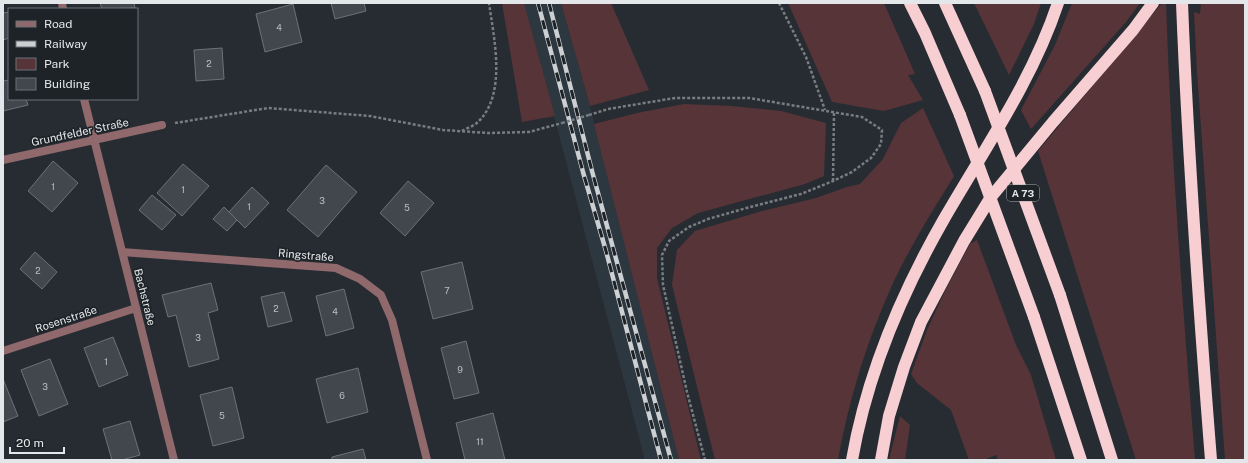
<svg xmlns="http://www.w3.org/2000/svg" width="1248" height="463" font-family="'Public Sans',sans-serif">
<rect width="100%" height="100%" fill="#272c32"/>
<path fill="#2d3740" d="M524,3h37l29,103 89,354h-34z"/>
<path fill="#573438" d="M502,3h22l31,113 -33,6z
M561,3h50l38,87 -59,16z
M788,3h96l31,71 -7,1 15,25 -39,11 -52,-9z
M974,3h67l-7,21 -25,51z
M1072,3h68l-14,19 -95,107 -10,-19 34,-65z
M1162,3h4c5,153 17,305 29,457h-59l-98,-309z
M1201,3h44v457h-20l-28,-388 -3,-60 6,2z
M684,104l48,2 49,5 45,12 -2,53 -19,8 -107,29 -26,15 -15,20v30l44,182h-22l-85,-336 43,-11z
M923,108l31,68c-21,34 -43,69 -60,105 -27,59 -44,115 -56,179h-123l-43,-175 5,-35 18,-19 67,-20 54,-13 31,-11 13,-3 23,-25 18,-36z
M977,240l39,105 15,30 25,85h-58l-2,-5 -13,5h-14l-18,-50 -34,-27 -6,-9 16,-44 19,-41 24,-45z
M900,416l10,9 -5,35h-16z"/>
<path fill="#41474c" stroke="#6d7279" d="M100,3h34l1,5 -33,1z
M331,3h33l2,8 -31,8z
M293,4l9,38 -37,10 -9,-38z
M9,12v26l-6,2v-27z
M222,48l2,31 -28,2 -2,-31z
M9,80v19h17l2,6 -25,6v-30z
M53,161l25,22 -26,29 -24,-21z
M183,164l26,22 -27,30 -25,-23z
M326,165l31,27 -39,45 -31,-27z
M408,181l26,22 -29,33 -25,-23z
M252,187l17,16 -24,25 -16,-16z
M152,195l24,20 -14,15 -23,-20z
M224,207l13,13 -10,11 -14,-12z
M35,252l22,20 -15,17 -22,-20z
M462,262l11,47 -40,10 -12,-47z
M211,283l7,27 -10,3 11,46 -30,8 -13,-52 -8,2 -6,-22z
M344,289l10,39 -28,8 -10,-40z
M284,292l8,29 -24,6 -7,-30z
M113,337l15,38 -29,12 -15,-39z
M466,341l13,52 -25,6 -13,-51z
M50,359l18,45 -29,12 -18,-46z
M358,368l10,44 -41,11 -11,-44z
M3,379l15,37 -15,6z
M232,387l12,51 -31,8 -13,-51z
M493,413l12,47h-40l-9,-37z
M130,421l10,34 -18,5h-10l-9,-31z
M363,449l3,11h-34v-3z"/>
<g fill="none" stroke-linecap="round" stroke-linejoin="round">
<path stroke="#797d82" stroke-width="2.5" stroke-dasharray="3 2" stroke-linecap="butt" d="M779,3l27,54 19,53
M589,115l19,-6 67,-11h74l113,19 20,13 -1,14 -10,14 -19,14 -19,9 -32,13 -51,13 -42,12 -19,8 -20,14 -7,14 1,30 24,107 18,68
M175,123l93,-15 102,8 73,14 45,3 41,-1 33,-9
M462,131c5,-3 12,-5 16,-9 29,-28 16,-83 11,-119
M833,181l1,-69"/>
<path stroke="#90696c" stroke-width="8" d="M62,3l1,6
M84,99l90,361
M3,160l159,-35
M122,252l214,16 24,11 21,16 11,25 35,140
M3,351l133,-43"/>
<path stroke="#f7cfd2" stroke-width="12" d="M910,3l15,30 35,82
M945,3l40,88
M1182,3c6,153 17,305 29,457
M1060,295l52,165
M1034,317l47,143
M852,460c15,-86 49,-166 92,-241 41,-71 88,-138 114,-216
M881,460l8,-44 15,-49 17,-45 43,-81 27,-44 62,-75 80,-92 20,-27"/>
<g stroke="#cdd0d3" stroke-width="4.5">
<path id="rail" d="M538,3l45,169 23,79 55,209
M549,3l43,168 79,289"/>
</g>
<use href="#rail" stroke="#1e2328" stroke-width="3" stroke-dasharray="9" stroke-linecap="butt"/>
<path stroke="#797d82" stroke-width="2.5" stroke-dasharray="3 2" stroke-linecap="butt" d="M562,123l27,-8"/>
<path stroke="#f7cfd2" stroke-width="12" d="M985,91l75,204
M960,115l74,202"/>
</g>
<g text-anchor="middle" stroke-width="3.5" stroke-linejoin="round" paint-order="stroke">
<g font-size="9" fill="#bbbfc2">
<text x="279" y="31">4</text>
<text x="209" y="67">2</text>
<text x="53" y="190">1</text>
<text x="183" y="193">1</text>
<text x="322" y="204">3</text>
<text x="249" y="210">1</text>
<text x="407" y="211">5</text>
<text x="38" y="274">2</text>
<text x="447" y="294">7</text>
<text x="276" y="312">2</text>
<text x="335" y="315">4</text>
<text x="198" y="341">3</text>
<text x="106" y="365">1</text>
<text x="460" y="373">9</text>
<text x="45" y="390">3</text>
<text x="342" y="399">6</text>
<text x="222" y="419">5</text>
<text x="480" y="445">11</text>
</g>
<rect fill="#1e2328" stroke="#a9acb0" stroke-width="1" x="1007" y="185" width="32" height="16" rx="3"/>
<g font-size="10" font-weight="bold" fill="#e4e7ea">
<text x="1023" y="197">A 73</text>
</g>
<g font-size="11" fill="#e4e7ea" stroke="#1e2328">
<text transform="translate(80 132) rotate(-12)" y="4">Grundfelder Straße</text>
<text transform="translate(306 255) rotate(5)" y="4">Ringstraße</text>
<text transform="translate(145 297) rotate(76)" y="4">Bachstraße</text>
<text transform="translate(66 319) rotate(-18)" y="4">Rosenstraße</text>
</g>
</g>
<rect width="1248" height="463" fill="none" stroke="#e4e7ea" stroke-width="8"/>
<rect x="8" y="8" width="130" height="92" fill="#1e2328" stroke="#6d7176"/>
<rect x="16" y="21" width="20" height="6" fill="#90696c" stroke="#6d7176"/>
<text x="44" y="28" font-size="12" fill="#e4e7ea">Road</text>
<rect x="16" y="41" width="20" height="6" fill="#cdd0d3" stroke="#6d7176"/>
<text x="44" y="48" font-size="12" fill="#e4e7ea">Railway</text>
<rect x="16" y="58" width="20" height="12" fill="#573438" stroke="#6d7176"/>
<text x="44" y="68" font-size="12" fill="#e4e7ea">Park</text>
<rect x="16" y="78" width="20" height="12" fill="#41474c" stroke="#6d7176"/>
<text x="44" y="88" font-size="12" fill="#e4e7ea">Building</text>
<path d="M10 447v6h54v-6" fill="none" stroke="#e4e7ea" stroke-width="2"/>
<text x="16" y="447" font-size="12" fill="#e4e7ea" stroke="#1e2328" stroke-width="3" paint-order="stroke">20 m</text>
</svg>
